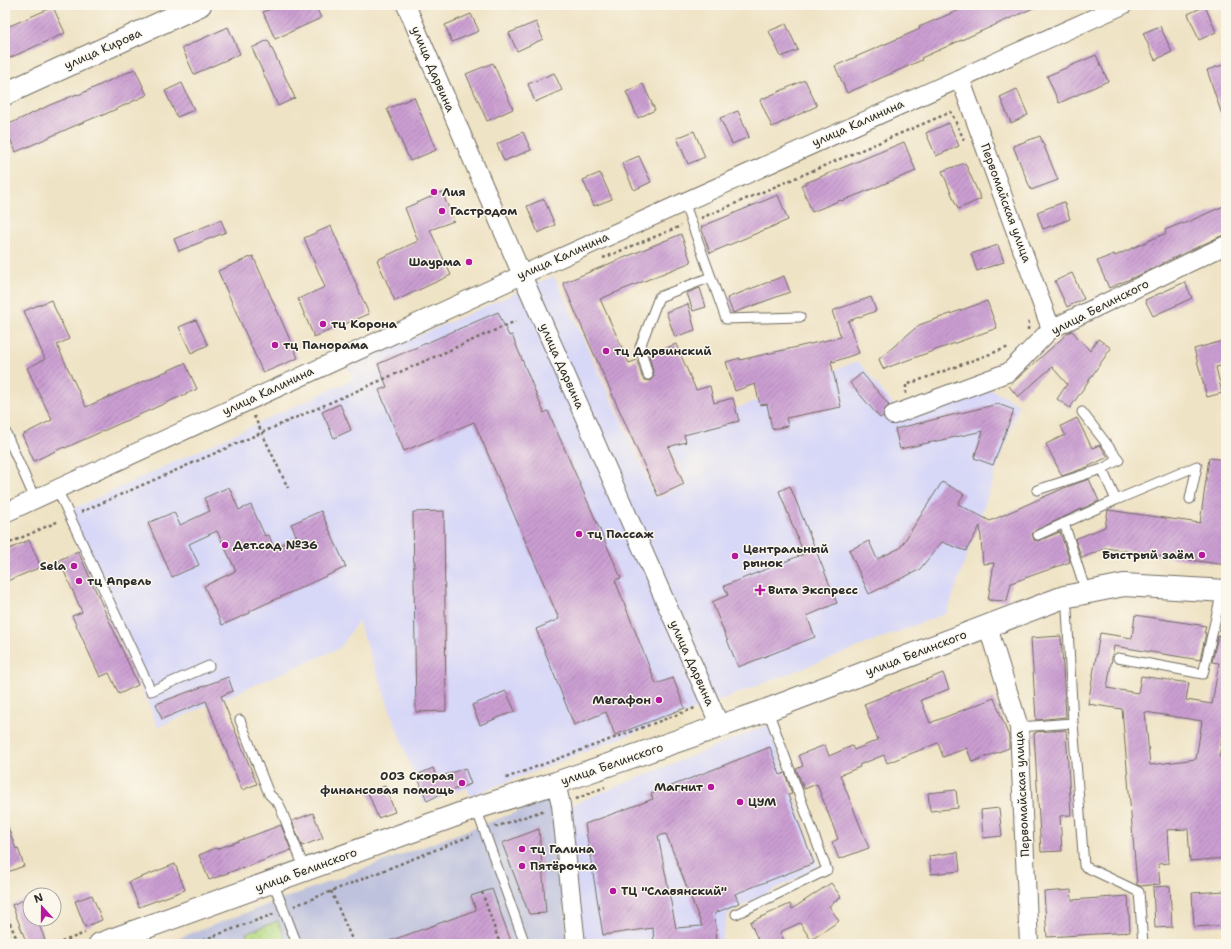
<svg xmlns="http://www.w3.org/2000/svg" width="1231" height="949" font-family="'Shantell Sans',sans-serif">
<defs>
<pattern id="grass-dots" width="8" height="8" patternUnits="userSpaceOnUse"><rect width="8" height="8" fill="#b4d982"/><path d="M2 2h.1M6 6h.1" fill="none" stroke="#9bba70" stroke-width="1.8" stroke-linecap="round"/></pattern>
<pattern id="building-hatch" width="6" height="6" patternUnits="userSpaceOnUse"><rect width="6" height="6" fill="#cb9ed2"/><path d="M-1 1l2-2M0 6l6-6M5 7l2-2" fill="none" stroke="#a581ab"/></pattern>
</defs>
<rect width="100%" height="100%" fill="#fbf7ec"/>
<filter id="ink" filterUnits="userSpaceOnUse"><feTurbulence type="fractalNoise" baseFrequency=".025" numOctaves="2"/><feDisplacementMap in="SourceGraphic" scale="8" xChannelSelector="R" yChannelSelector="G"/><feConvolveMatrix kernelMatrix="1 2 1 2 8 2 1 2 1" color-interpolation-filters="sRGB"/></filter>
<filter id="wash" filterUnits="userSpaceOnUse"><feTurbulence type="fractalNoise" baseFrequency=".012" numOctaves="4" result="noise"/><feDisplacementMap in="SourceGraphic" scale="16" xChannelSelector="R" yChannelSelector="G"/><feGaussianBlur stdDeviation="0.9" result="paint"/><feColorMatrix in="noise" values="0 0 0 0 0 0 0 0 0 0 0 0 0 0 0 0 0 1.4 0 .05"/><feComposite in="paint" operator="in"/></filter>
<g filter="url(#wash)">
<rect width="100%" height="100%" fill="#efe3c5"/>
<path fill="#d7d7f8" d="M554,276l103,222 30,-14 -23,-47 194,-76 43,53 80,-30 38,21 -72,208 -477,183 -3,-8 -43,16 -66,-183 -18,27 -182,79 -94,-214 289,-134 -5,-12z
M768,725l51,142 -91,46 -7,31h-136l-21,-136z"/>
<path fill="#bfc2dd" d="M554,798l14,146h-406z"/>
<path fill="url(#grass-dots)" stroke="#708256" d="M278,921l9,23h-37l-4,-11z"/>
<g id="blocks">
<path fill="url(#building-hatch)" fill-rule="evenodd" d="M280,5h35l6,13 -46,21 -12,-27z
M971,5h69l-119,53 1,2 -75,33 -12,-27 85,-37 -1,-2z
M1205,6l11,26 -17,8 -11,-26z
M53,7l12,26 -60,27v-32z
M471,14l8,17 -27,11 -7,-17z
M536,22l7,17 -26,12 -8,-18z
M786,24l12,26 -17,7 -12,-26z
M1160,26l12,26 -17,8 -12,-27z
M228,27l12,27 -46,20 -12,-26z
M268,40l27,58 -17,8 -26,-58z
M1096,55l12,26 -49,22 -12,-27z
M493,63l20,46 -26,12 -21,-47z
M1226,64v57h-2l-17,-51z
M135,69l12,26 -46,21v-1l-29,12 -56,25 -11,-24v-2l45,-21 27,-11 1,1z
M554,73l8,17 -27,12 -7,-18z
M805,80l12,26 -45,21 -12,-27z
M182,83l12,27 -17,7 -12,-26z
M643,84l12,26 -17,8 -12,-26z
M1017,89l11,26 -17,8 -11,-26z
M414,97l22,53 -26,11 -23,-52z
M738,111l11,26 -17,7 -12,-26z
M949,123l10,23 -23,10 -10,-23z
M694,131l11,26 -17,7 -11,-26z
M523,132l8,18 -27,11 -7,-17z
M1040,136l18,44 -27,10 -18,-44z
M904,142l12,29 -74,30 -1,-1 -29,12 -11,-27z
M639,156l12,26 -17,8 -12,-27z
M965,163l16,36 -23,10 -16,-38z
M600,173l12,26 -18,7 -11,-26z
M442,192l12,29 -24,9 21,45 -56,26 -18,-41 41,-19 -13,-33z
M778,195l10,25 -78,33 -9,-26z
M544,199l11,26 -17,8 -11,-27z
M1064,202l6,17 -27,10 -6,-17z
M1226,205v30l-5,1 -58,27v1l-17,8 -37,16 -12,-27 17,-7 1,2 51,-23 -1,-3 17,-7 1,1z
M221,220l5,12 -47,19 -5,-12z
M331,226l38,88 -55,23 -16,-38 27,-12 -21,-49z
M681,234l10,28 -91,37 29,64 8,-3 5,17 2,3 6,1 4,-5 -5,-21 27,-11 20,46 14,-4 4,17 19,-5 6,23 -55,14 2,7 -18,5 16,37 -26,12 -77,-171 -18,-42z
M998,245l6,17 -27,9 -6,-17z
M253,256l45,102 -35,15 -45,-102z
M1072,273l12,26 -17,8 -12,-26z
M784,276l6,16 -57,21 -6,-15z
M1185,282l7,16 -39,18 -8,-16z
M700,288l6,19 -13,4 -6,-18z
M871,297l5,14 -28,10 11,32 -26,9 -1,-2v2h-1l10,45 -55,11 2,8 -16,3 -5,-25 -7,1 -5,-21 -20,7 -9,-29 14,-4v2l101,-23 -9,-26z
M51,300l18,39 -12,6 29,62 99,-44 12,26 -132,59 -1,-1 -30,14 -12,-26 30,-15 -25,-52 18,-9 -21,-48z
M987,301l10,27 -114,41 -4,-10 40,-34z
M688,304l7,26 -20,7 -9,-25z
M498,312l11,24 3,-1 32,78 4,-2 73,167 -6,2 41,104 17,-6 12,30 -70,27 -9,-23 -32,13 -38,-96 23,-10 -85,-197 -70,29 -25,-61 8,-3 -9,-23z
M196,320l12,25 -17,8 -12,-26z
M1072,331l18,20 8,-12 13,9 -41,60 -13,-9 10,-15 -15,-17 -34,30 -9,-11 60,-54z
M1226,340v25l-10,2 6,26 -15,4 -13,-48z
M862,373l27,32 -4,4 -2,7 -3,2 -30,-35z
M340,404l11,26 -17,8 -12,-26z
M998,404l16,6 -21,55 -19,-7 9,-27 -83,18 -5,-20z
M1077,418l15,30 8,-3 8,12 -21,10 -25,9 -16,-32 19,-9 -4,-9z
M1209,458l17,2v105l-121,-17 -23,10 -7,-19 30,-12 3,-17 92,13z
M1089,479l10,22 -63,29 -4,4 2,6 4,1 22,-9 10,30 -59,21 -4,18 -19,-1 6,-37 -11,1 -3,-38 -14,25 -24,-9 -23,28 -50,24 -20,-44 20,-9 8,18 23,-11 42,-66 22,12 -6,10 32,17 74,-33z
M790,486l47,117 -30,13 8,21 -77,30 -26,-65 16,-7 -4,-9 80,-32 -25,-63z
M229,487l10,23 12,-5 14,31 4,-1 5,13 23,-11 -6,-13 30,-13 25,56 -96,44v2l-28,12 -18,-39 32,-15 -19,-40 -28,13 10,21 -27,12 -24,-54 26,-11 6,13 30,-14 -6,-13z
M444,511l2,200 -30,1 -3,-200z
M29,540l12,27 -36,15v-31z
M78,551l60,134 -19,9 -10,-21 -9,4 -28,-61 10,-4 -23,-52z
M1135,615l71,11 -2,7h2l-6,27 -86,-14 -7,42 31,5 3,-17 48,7 -3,17 26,4 7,-41 -7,-1 6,-26 8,1v78l-7,42 7,-1v102l-36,3 -2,-32 -21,1 2,33 -11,1 2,20 -19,2 -4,-1 -15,-176 -34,-5 12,-71 32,5zM1145,712l57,9 -6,38 -46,6z
M1061,636l5,81 -30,3 -5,-82z
M943,673l6,16 -28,11 9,23 64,-25 15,39v11l-37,14 -5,-14 -24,9 -5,-14 -51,20 -3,-8 -25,10 1,2 -20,8 29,73 -30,11 -7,-17 6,-3 -21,-55 -13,5 -8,-20 7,-3 -4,-11 26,-10 4,11 23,-10 2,4 24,-10 -14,-36z
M228,677l5,14 -12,5 36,88 -15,6 -36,-89 -44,18 -6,-15z
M506,691l9,20 -35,14 -8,-20z
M1066,730l5,85 -11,1 2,35 -21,1 -7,-119h2v-1z
M770,747l10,28 5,-2 7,21 -4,1 26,68 -79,31 4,9 -24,10 2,30 -63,1 -1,-16 -50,7 -18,-111 68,-25 -2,-5zM666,834l36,92 -26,2 -18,-92z
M433,768l4,10 28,-10 6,16 -28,9 -16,8 -10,-26z
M385,786l10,26 -17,6 -10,-26z
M956,790l2,18 -28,3 -2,-18z
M999,808l3,28 -19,2 -2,-28z
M313,813l10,25 -21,8 -10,-25z
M6,822l10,27 2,-1 6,18 -19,7v-50z
M281,825l10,25 -50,19v-1l-32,12 -10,-25 17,-7 1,1z
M539,829l7,84 -17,1 -27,-71z
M958,852l2,19 -29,3 -2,-18z
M175,864l10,26 -46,17 -10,-25z
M831,883l10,14 -12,9 10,15 -28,19 -11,-17 -20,9 6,12h-26l-10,-22 40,-18 2,5z
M1170,886l2,41 -17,1 -2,-41z
M492,889l20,55h-125v-2l89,-32 -5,-14z
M1071,890l1,10 56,-4 2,36 -83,5 -3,-45z
M1226,891v34l-32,2 -2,-34z
M92,895l10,25 -17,7 -10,-26z
M30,897v22h7l8,21 -10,4h-8l-15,-39z"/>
</g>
</g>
<g filter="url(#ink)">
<use href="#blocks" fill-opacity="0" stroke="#706b61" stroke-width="1"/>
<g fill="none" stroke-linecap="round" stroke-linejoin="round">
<g stroke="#706b61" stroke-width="11">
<path id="service" d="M684,202l42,117 74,-2
M648,375l-8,-28 19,-50 52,-20
M5,431l30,68
M1102,469l14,31
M57,489l94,202 58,-25
M1037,490l65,-21 17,-9 -37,-48
M1064,523l22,69
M1038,535l78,-35 81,-34 -7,33
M1064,597l3,12 6,114 11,143 55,26 4,52
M1118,658l85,16 19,-83
M240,720l29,74 10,10 26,66
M1019,727l54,-4
M476,808l49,136
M273,882l24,62
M736,914l91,-44 -56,-151 -4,-9"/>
</g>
<g stroke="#706b61" stroke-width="20">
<path id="minor" d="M406,5l116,270 198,451
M960,78l91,251
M893,415l116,-43 42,-43 175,-84
M5,513l517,-238 601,-270
M991,624v13l28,90 10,217
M556,783l5,22 15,139"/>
</g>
<g stroke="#706b61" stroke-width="24">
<path id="tertiary" d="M5,94l195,-89
M100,944l376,-136 80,-25 211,-73 297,-113 60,-12 102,6"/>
</g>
<path stroke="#706b61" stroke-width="2.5" stroke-dasharray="3 3" stroke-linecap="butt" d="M701,218l250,-106 13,28
M603,258l78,-32
M1028,330l1,-11
M906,394v-9l103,-38
M254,416l34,72
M81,512l435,-191
M5,545l54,-24
M506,778l189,-70
M576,799l29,-12
M495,827l50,-17
M331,891l23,53
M482,892l18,52
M294,906l179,-71
M5,912l14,32
M56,944l29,-11
M192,944l82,-30"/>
<use href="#service" stroke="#fff" stroke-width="9"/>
<use href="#minor" stroke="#fff" stroke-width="18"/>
<use href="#tertiary" stroke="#fff" stroke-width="22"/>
</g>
</g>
<g fill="#b5179e" stroke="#fbf7ec" stroke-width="1.5">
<circle cx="434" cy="192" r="4"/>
<circle cx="442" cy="211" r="4"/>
<circle cx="469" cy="262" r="4"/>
<circle cx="323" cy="324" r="4"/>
<circle cx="275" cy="345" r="4"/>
<circle cx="606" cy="351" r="4"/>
<circle cx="579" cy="534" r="4"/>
<circle cx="225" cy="545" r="4"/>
<circle cx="1202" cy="555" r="4"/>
<circle cx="735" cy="556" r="4"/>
<circle cx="74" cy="566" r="4"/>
<circle cx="79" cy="581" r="4"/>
<path d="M758 584h4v4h4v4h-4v4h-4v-4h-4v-4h4z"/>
<circle cx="659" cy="700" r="4"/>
<circle cx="462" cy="783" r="4"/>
<circle cx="711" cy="787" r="4"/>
<circle cx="740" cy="802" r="4"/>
<circle cx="522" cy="849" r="4"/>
<circle cx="522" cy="866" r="4"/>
<circle cx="613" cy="891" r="4"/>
</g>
<g text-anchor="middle" stroke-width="3" stroke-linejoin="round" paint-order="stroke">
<g font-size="12" fill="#2b2b2b" stroke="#fbf7ec">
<text transform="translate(103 49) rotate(-24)" y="4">улица Кирова</text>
<text transform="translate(433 69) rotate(67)" y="4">улица Дарвина</text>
<text transform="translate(858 123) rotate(-24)" y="4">улица Калинина</text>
<text transform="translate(1006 203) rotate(70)" y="4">Первомайская улица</text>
<text transform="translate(563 256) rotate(-24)" y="4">улица Калинина</text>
<text transform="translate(1100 307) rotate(-27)" y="4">улица Белинского</text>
<text transform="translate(562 366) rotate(66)" y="4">улица Дарвина</text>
<text transform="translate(268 391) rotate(-25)" y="4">улица Калинина</text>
<text transform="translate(916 653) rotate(-21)" y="4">улица Белинского</text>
<text transform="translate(692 663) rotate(66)" y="4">улица Дарвина</text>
<text transform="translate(612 764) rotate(-19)" y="4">улица Белинского</text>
<text transform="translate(1022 794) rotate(-93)" y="4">Первомайская улица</text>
<text transform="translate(306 870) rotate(-20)" y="4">улица Белинского</text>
</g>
<g font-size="12" font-weight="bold" fill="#2b2b2b" stroke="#fbf7ec" text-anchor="start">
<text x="442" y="196">Лия</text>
<text x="450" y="215">Гастродом</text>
<text x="461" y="266" text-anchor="end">Шаурма</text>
<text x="331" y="328">тц Корона</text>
<text x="283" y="349">тц Панорама</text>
<text x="614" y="355">тц Дарвинский</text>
<text x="587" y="538">тц Пассаж</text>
<text x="233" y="549">Дет.сад №36</text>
<text x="743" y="553">Центральный<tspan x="743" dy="14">рынок</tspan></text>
<text x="1194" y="559" text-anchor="end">Быстрый заём</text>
<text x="66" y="570" text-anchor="end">Sela</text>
<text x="87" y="585">тц Апрель</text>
<text x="768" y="594">Вита Экспресс</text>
<text x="651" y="704" text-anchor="end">Мегафон</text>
<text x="454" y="780" text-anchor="end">003 Скорая<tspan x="454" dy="14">финансовая помощь</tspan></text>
<text x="703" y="791" text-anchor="end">Магнит</text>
<text x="748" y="806">ЦУМ</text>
<text x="530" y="853">тц Галина</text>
<text x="530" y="870">Пятёрочка</text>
<text x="621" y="895">ТЦ "Славянский"</text>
</g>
</g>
<rect width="1231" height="949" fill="none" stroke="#fbf7ec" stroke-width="20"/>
<g transform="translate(42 907) rotate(339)"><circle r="19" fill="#fbf7ec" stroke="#a8a59f"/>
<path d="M0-3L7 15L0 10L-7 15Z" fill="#b5179e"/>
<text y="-6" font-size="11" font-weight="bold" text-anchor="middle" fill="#2b2b2b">N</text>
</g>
</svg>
